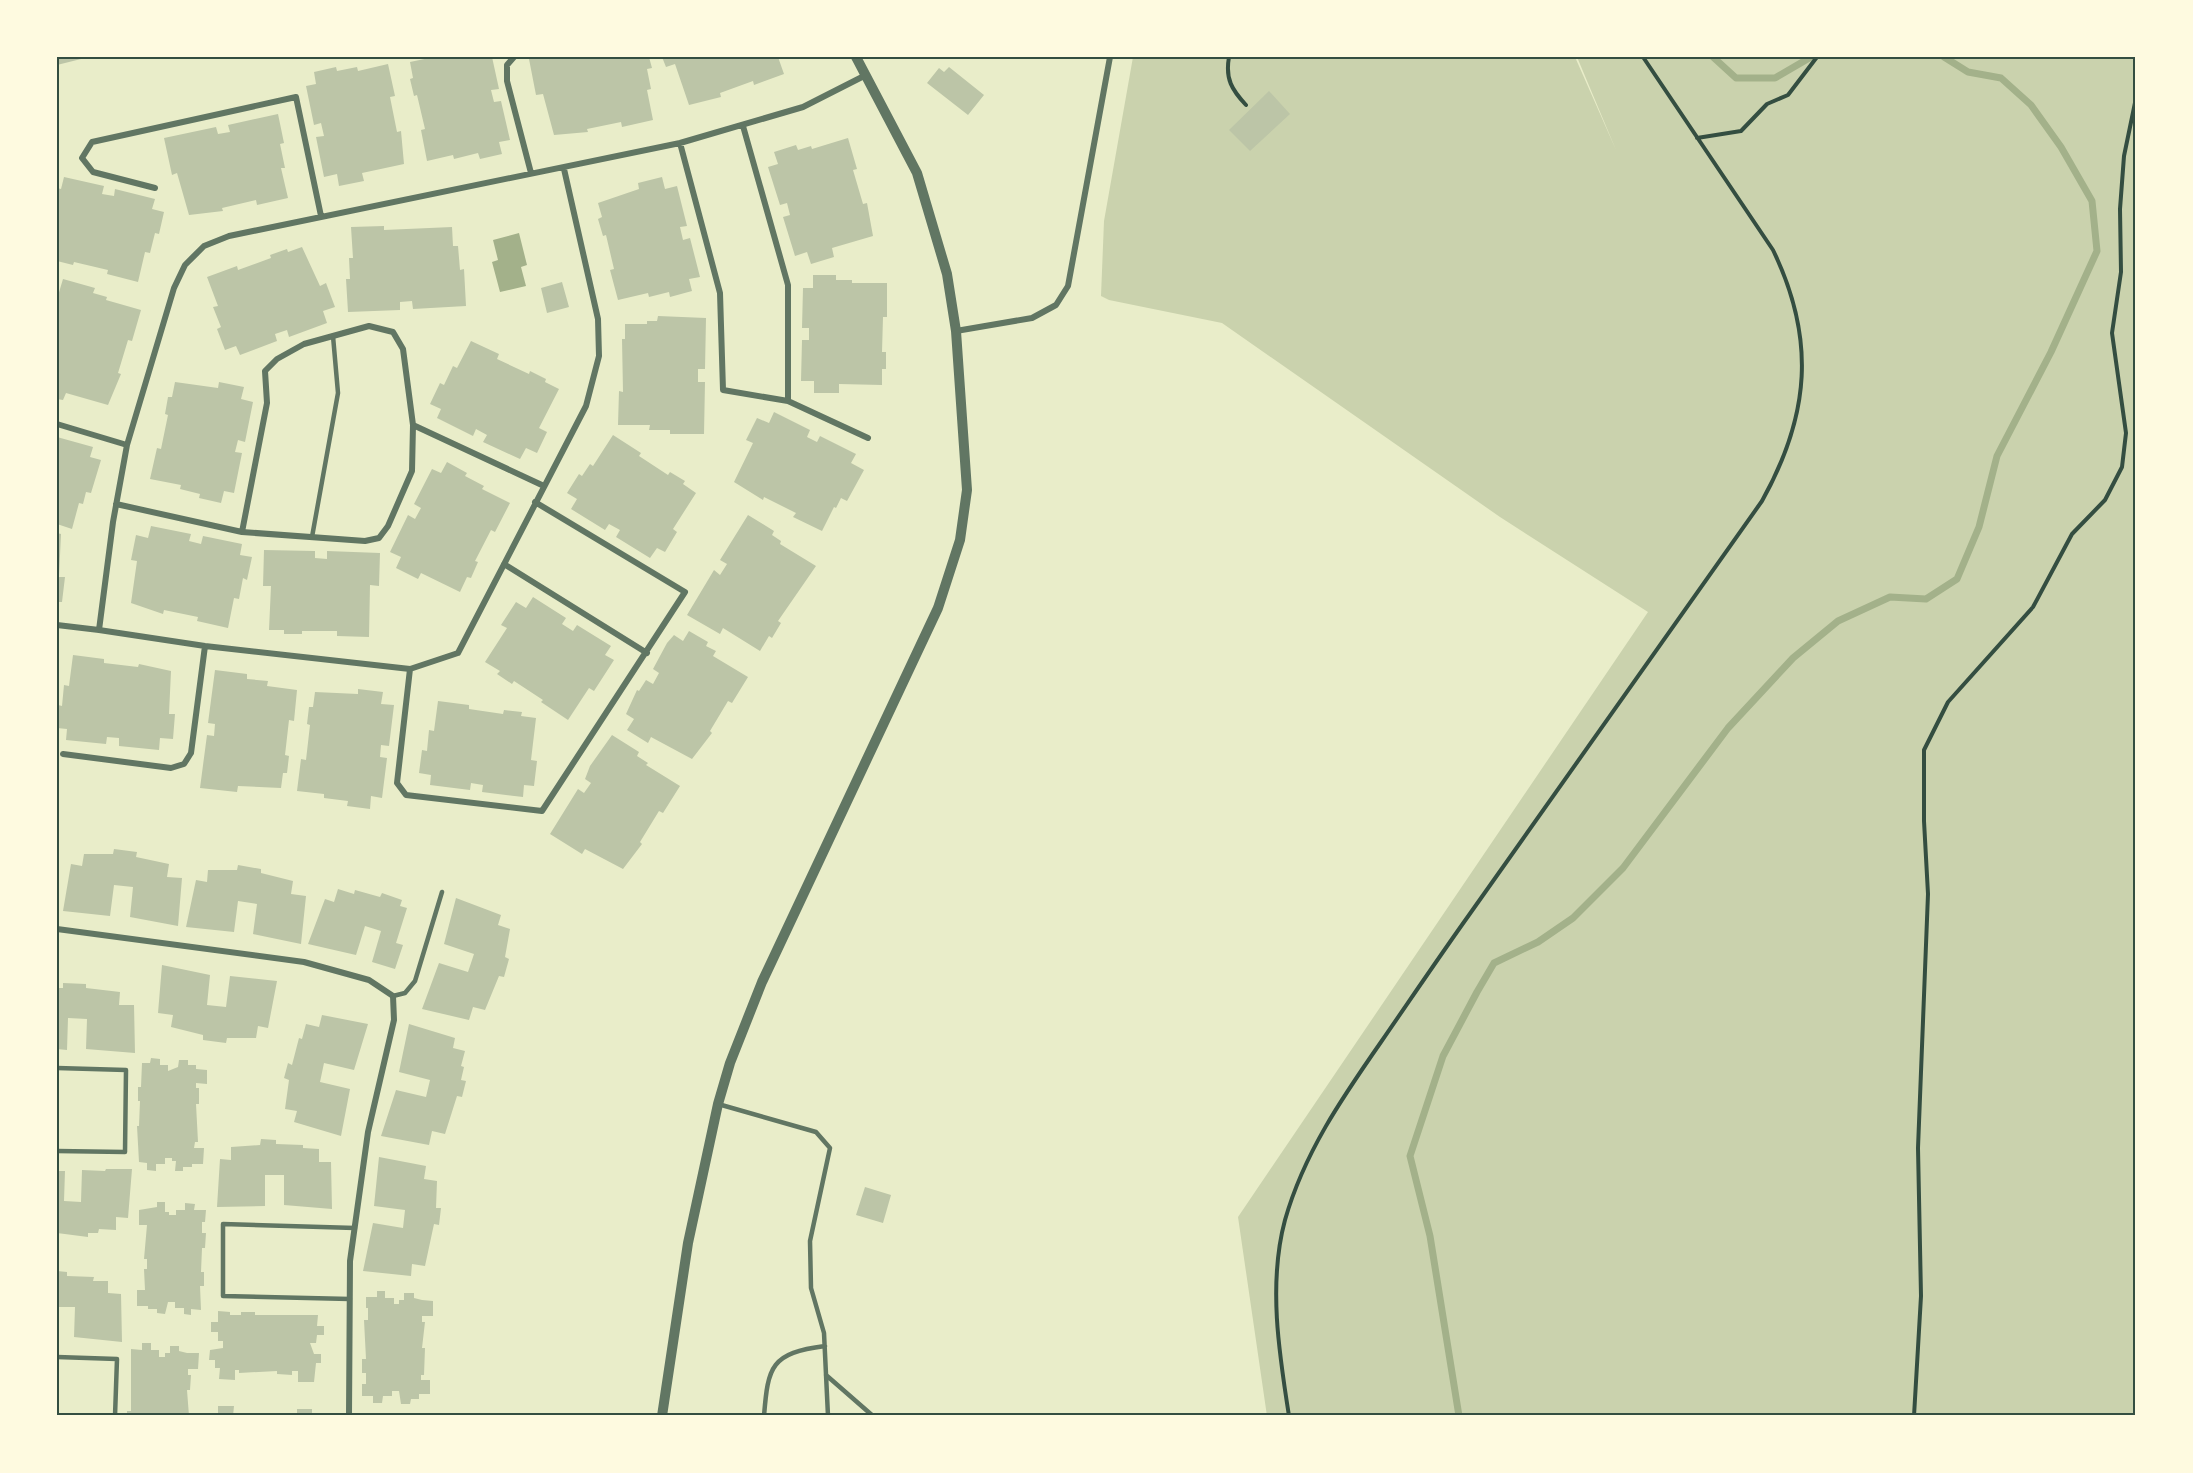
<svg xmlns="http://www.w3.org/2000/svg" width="2193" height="1473" font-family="'Alegreya Sans',sans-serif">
<rect width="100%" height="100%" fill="#e9edc9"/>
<path fill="#cad2ad" d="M1133,57h442l41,93 -39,-93h559v1359h-869l-29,-199 410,-605 -148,-95 -278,-194 -113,-23 -8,-4 3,-75z"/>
<path fill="#a3b18a" d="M519,233l8,32 -6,2 5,19 -26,6 -8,-30 6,-2 -5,-20z"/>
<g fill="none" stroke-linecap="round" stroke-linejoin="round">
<path stroke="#a3b18a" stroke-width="7" d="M1713,57l23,21h39l36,-21
M1459,1416l-29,-180 -20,-80 33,-100 34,-64 17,-29 44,-21 35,-24 50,-50 105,-140 65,-70 45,-37 52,-24 36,2 31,-20 22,-52 18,-71 54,-104 46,-101 -5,-50 -31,-54 -30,-42 -30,-27 -33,-6 -24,-15"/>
</g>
<path fill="#bcc5a7" d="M57,57h28v1l-28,7z
M434,57h58l7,32 -8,1 3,12 7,-1 9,39 -11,2 3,12 -22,5 -2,-6 -24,6 -1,-4 -26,6 -6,-31 4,-1 -8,-34 -3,1 -4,-17 3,-1 -3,-16z
M539,57h110l3,11 -5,1 4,20 -4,1 6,30 -31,7 -1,-5 -34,7 1,3 -34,3 -11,-41 -7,1 -7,-36z
M662,57h116l6,17 -30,11 -1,-4 -33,12 1,4 -32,8 -14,-41 -9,3z
M388,64l7,32 -5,1 7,35 4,-1 3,33 -42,9 2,8 -25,5 -2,-12 -13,3 -8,-40 8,-1 -3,-13 -7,2 -8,-39 10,-2 -2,-12 22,-5 1,4 20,-4 1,4z
M949,67l35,28 -16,20 -41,-32 12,-15 5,4z
M1269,91l21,23 -40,37 -21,-21z
M278,114l6,29 -4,1 5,24h-4l7,30 -31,7 -1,-5 -34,8 1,3 -34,4 -12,-42 -5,2 -8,-37 52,-11 2,7 12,-2 -2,-7z
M848,138l9,31 -4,1 10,34 4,-1 6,33 -41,12 2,9 -23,7 -4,-12 -12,4 -12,-39 7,-2 -3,-12 -7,2 -12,-38 10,-3 -4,-12 22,-7 2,5 13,-4 1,3z
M64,177l40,9 -2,8 12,2 1,-7 40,10 -3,10 12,3 -5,22 -4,-1 -5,20 -5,-1 -7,30 -31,-8 1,-4 -34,-8 -1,3 -16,-4v-73l4,1z
M662,177l3,12 12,-3 10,40 -7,1 3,13 7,-2 10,39 -11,2 3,12 -22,6 -1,-5 -20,5 -1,-4 -30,7 -8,-30 4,-1 -8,-34 -3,1 -5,-17 4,-2 -4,-14 41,-14 -1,-6z
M384,226v4l68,-3 1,19h5l2,24 4,-1 2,37 -53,3 -1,-8 -12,1v8l-52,2 -2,-33h4l-1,-21h4l-2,-31z
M302,247l18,39 6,-3 9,24 -12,4 4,12 -38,14 -2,-7 -12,4 2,7 -37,14 -4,-9 -11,4 -8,-21 4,-2 -8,-20 5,-1 -11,-29 30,-11 1,4 33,-12 -1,-3 17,-6 1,3z
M813,275h23v5h16v3h35v34h-4l-1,35h4v17h-4v16l-43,-1v9h-25v-12h-13l1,-41h7v-12h-7l1,-40h10z
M63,279l32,9 -2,5 14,4 -1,3 35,10 -9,31 -4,-1 -10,33 3,1 -13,31 -42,-12 -3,7 -6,-1v-100z
M562,282l7,25 -22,6 -6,-25z
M658,316l48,2 -1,51h-7v13h7l-1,52h-34v-4h-21l1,-5h-32l1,-34 4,1 -1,-53h3v-15h22v-3h10z
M471,341l28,13 -2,5 32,15 1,-3 16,8 -1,3 14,7 -20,39 8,4 -10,21 -11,-5 -6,11 -37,-17 4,-7 -11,-6 -3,7 -36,-18 4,-9 -11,-5 10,-21 4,2 9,-19 4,2z
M175,382l43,6 1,-6 25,5 -3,12 12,3 -8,40 -7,-2 -3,12 7,1 -8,40 -10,-2 -3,12 -22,-5 1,-4 -20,-5 1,-4 -31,-6 7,-31 4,1 7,-34 -3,-1 3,-17h4z
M774,412l36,18 -3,7 10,5 3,-6 36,18 -5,9 13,7 -17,31 -6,-3 -5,10 -2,-1 -12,24 -29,-14 3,-4 -32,-16 -1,3 -29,-18 19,-39 -7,-3 11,-22 12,5z
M613,435l28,18 -2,3 29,19 2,-3 15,9 -2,3 13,9 -23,36 4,3 -12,20 -8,-4 -7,10 -34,-21 4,-7 -11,-6 -4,6 -34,-21 6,-10 -10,-6 12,-19 3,2 8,-12 3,2z
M57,437l36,10 -3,10 11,3 -10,33 -5,-1 -3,12 -4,-1 -7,26 -15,-5z
M447,462l20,11 -2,3 19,10 -2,3 28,14 -15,29 -4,-2 -16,31 3,1 -7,16 -4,-1 -7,15 -39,-19 -3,6 -22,-11 5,-11 -11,-5 18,-37 7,4 6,-11 -7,-4 18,-35 9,4z
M748,515l26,16 -2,4 9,6 -1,3 36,22 -38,55 3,2 -9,15 -3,-2 -9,15 -37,-23 -3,6 -33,-19 27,-45 6,5 7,-11 -7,-4z
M151,526l40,8 -2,7 12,3 2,-8 39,8 -2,11 12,2 -5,23 -4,-2 -4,21 -5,-1 -6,30 -31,-7 1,-4 -34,-7 -1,4 -32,-11 6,-42 -6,-1 5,-25 12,3z
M57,533l4,1 -2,43h6l-3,25h-5z
M264,550l51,1v7l12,1v-8l53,2 -1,33 -9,-1 -1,52 -32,-1v-5h-35v3h-18v-4h-15l2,-44h-8z
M533,597l33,21 -4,6 11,7 4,-6 34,21 -6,9 9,5 -20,31 -5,-3 -21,32 -27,-18 2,-2 -29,-19 -2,3 -15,-10 3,-3 -15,-9 22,-34 -6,-3 15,-23 10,6z
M689,631l19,11 -2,4 10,5 -3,5 35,21 -16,26 -4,-2 -18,30 2,2 -20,26 -41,-22 -3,6 -21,-13 7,-11 -8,-5 11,-24 2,1 7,-11 7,4 6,-11 -6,-4 14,-26 7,-8 9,6z
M73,655l31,4v4l34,4 1,-3 32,7 -2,43h6l-2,25 -13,-1 -1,12 -40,-4v-8l-12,-1 -1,7 -40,-4 1,-11 -10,-1v-18l1,-5 4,1 2,-21 5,1z
M215,670l32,4v5l21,2 -1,5 30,4 -3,31 -5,-1 -4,35 4,1 -2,17h-4l-2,15 -43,-2 -1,6 -37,-4 7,-53 7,1 1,-12 -7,-1z
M358,689l25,3 -2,12 13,1 -5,41 -8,-1 -1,12 7,1 -5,40 -11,-2 -1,13 -23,-3 1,-5 -24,-3v-4l-27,-3 4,-32 5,1 4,-35 -3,-1 2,-17h4l2,-15 43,2z
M438,701l31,4v4l34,5 1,-4 18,2 -1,4 15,2 -5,42 6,1 -3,25 -10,-1 -1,12 -41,-5 1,-7 -12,-2 -1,7 -40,-5 1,-10 -12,-2 3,-23 5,1 2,-21 5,1z
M612,735l27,17 -2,4 11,7 -2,2 34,21 -17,27 -4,-2 -19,31 2,2 -19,25 -38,-20 -3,5 -32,-20 28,-45 6,4 7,-10 -6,-4 5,-13z
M114,849l23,3 -1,5 33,7 -2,13 15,1 -4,48 -48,-9 3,-30 -19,-2 -4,31 -47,-5 8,-47 11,2 2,-12h29z
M238,865l23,4v4l32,8 -2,13 15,2 -5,48 -48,-10 4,-30 -19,-3 -4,31 -48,-5 10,-47 11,2 1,-12h29z
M338,889l16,5 1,-4 25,7 2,-4 20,7 -2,6 7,2 -11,35 7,2 -8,24 -23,-7 9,-31 -16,-5 -9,29 -48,-11 17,-45 9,3z
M456,898l45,17 -3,10 12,4 -5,28 4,2 -5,18 -5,-1 -14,34 -12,-3 -4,13 -47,-11 17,-46 29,9 6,-18 -30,-10z
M162,965l48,10 -3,30 19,2 4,-31 47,5 -9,47 -10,-2 -2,12h-29l-1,5 -23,-3v-5l-32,-8 2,-12 -15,-2z
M63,983l23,1v4l34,4 -1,13h15l1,48 -49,-4 1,-30 -19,-1 -1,32 -10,-1v-61h6z
M322,1015l46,9 -14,46 -30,-7 -4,19 30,7 -9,47 -47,-14 3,-11 -12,-2 4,-29 -5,-2 4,-15 4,2 7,-27 3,1 4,-15 13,3z
M409,1024l46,14 -2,10 12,3 -4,15 3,1 -3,13 5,1 -4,16 -5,-1 -12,38 -13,-3 -3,14 -48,-9 15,-46 30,7 4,-17 -31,-8z
M151,1058l9,1v6h8v6l10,-4 1,-7h9v5h8v4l11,1v14l-11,-1v5h3v16h-3l2,38h-3l-1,6h10l-1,16h-11v3h-9v4h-8l1,-10h-4v-3h-7v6h-9v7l-9,-1v-7l-8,-1 -2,-36h2l1,-25h-2v-14h3l1,-24h8z
M261,1139l15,1v4l27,1v3l16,1v13h12l1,47 -48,-4v-30h-19v31l-48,1 3,-48 11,1v-13l29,-2z
M379,1157l47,9 -2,13 13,2 -1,27h5l-2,17 -5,-1 -9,42 -13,-2 -1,12 -48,-5 10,-48 30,5 2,-18 -31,-4z
M106,1169h26l-4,49 -12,-1v13l-17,-1 -1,4h-10v4l-31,-4v-62h8l-1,30 17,1 1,-32 23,1z
M865,1187l26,8 -8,28 -27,-8z
M157,1202h8v10h4v3h7v-5h9v-7l10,1 -1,6h12l-1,12h-3v11h4l-1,15h-3l-1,24h3v14h-4l1,24 -10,-1v6l-7,-1v-6h-9v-6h-7l-3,12 -8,-1v-4h-9v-3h-11v-16h8l-1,-21h3v-10h-3l3,-34h-8v-15l18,-3z
M57,1271l10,1v4l27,1 -1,4h15v12l13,1 1,48 -48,-5 1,-30h-18z
M377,1291h8v7h9v6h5v-4h5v-7h10v5l8,2 11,1v15h-11v6h3l-3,26h3l-1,27h-3v5h9v14h-11v5h-8l-1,5h-9l-2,-13h-7v5h-9l-1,7h-9v-7h-11v-12h4v-11h-4v-14h4l-2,-39h4v-12h-2v-11h11z
M218,1311l12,1v3h11v-3h14v3h63l-1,11h7v9h-7l-1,8h-6l4,11h7v9h-5l-2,19h-16v-11h-6v4l-15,-1v-3l-38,2v-3h-4v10l-16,-1 1,-11h-5v-8h-6l1,-10 13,-2v-7h-5v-9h-7v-10h7z
M142,1343h9v7h8v7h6v-4h5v-7h9v5l8,2h12l-1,16h-10v6h3l-1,15h-3l2,26h-62v-5h4v-62l11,1z
M218,1406h16l-1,10h-15z
M297,1409h15v7h-15z"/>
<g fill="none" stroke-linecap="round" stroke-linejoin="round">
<path stroke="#344e41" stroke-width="4" d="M1229,57c-4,22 3,33 17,48
M1697,138l44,-7 26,-27 21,-9 29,-38
M1289,1416c-10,-63 -21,-133 -4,-196 19,-67 57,-122 96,-178 29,-42 58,-85 88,-127 99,-138 196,-276 293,-414 48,-86 54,-162 11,-251l-130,-193
M1914,1416l7,-120 -3,-148 10,-254 -4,-73v-71l24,-48 85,-95 39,-73 33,-34 17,-33 4,-34 -14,-100 9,-61 -1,-63 4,-53 12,-58"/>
<path stroke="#617663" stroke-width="4.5" d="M312,537l26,-144 -5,-57
M393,996l12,-3 10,-12 27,-89
M57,1068l69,2 -1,82 -68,-1
M718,1104l98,28 14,16 -20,93 1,47 13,45 4,83
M350,1299l-127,-3v-72l132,4
M57,1357l60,2 -2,57
M826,1375l47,41
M764,1416c4,-50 7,-63 61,-70"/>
<path stroke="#617663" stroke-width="6" d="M514,57l-7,8v16l24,92
M743,126l45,159v116l80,37
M680,143l40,150 3,97 65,11
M564,169l34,150 1,37 -13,50 -128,247 -48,16 -205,-23 -106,-16 14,-108 14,-77 47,-157 11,-23 19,-19 25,-10 451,-93 123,-36 63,-32
M155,188l-62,-16 -11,-14 10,-16 204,-45 25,119
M956,331l76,-13 24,-13 12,-19 42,-229
M57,424l70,21
M116,504l126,28 123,9 14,-3 9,-12 24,-55 1,-46
M242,532l25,-129 -2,-32 12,-12 27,-15 65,-18 24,6 10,17 10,76 131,61
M504,564l143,89
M57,625l42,5
M410,669l-13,114 9,12 136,16 143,-219 -150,-90
M63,754l108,14 13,-4 7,-11 14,-107
M57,929l247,33 65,18 24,16 1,24 -26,112 -18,129 -1,155"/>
<path stroke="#617663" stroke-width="10" d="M662,1416l26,-173 30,-139 12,-41 32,-81 176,-374 22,-68 7,-50 -11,-159 -9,-57 -30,-101 -61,-116"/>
</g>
<rect width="2193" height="1473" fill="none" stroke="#fefae0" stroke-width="117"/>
<rect x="58" y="58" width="2076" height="1356" fill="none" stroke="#344e41" stroke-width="2"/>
</svg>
